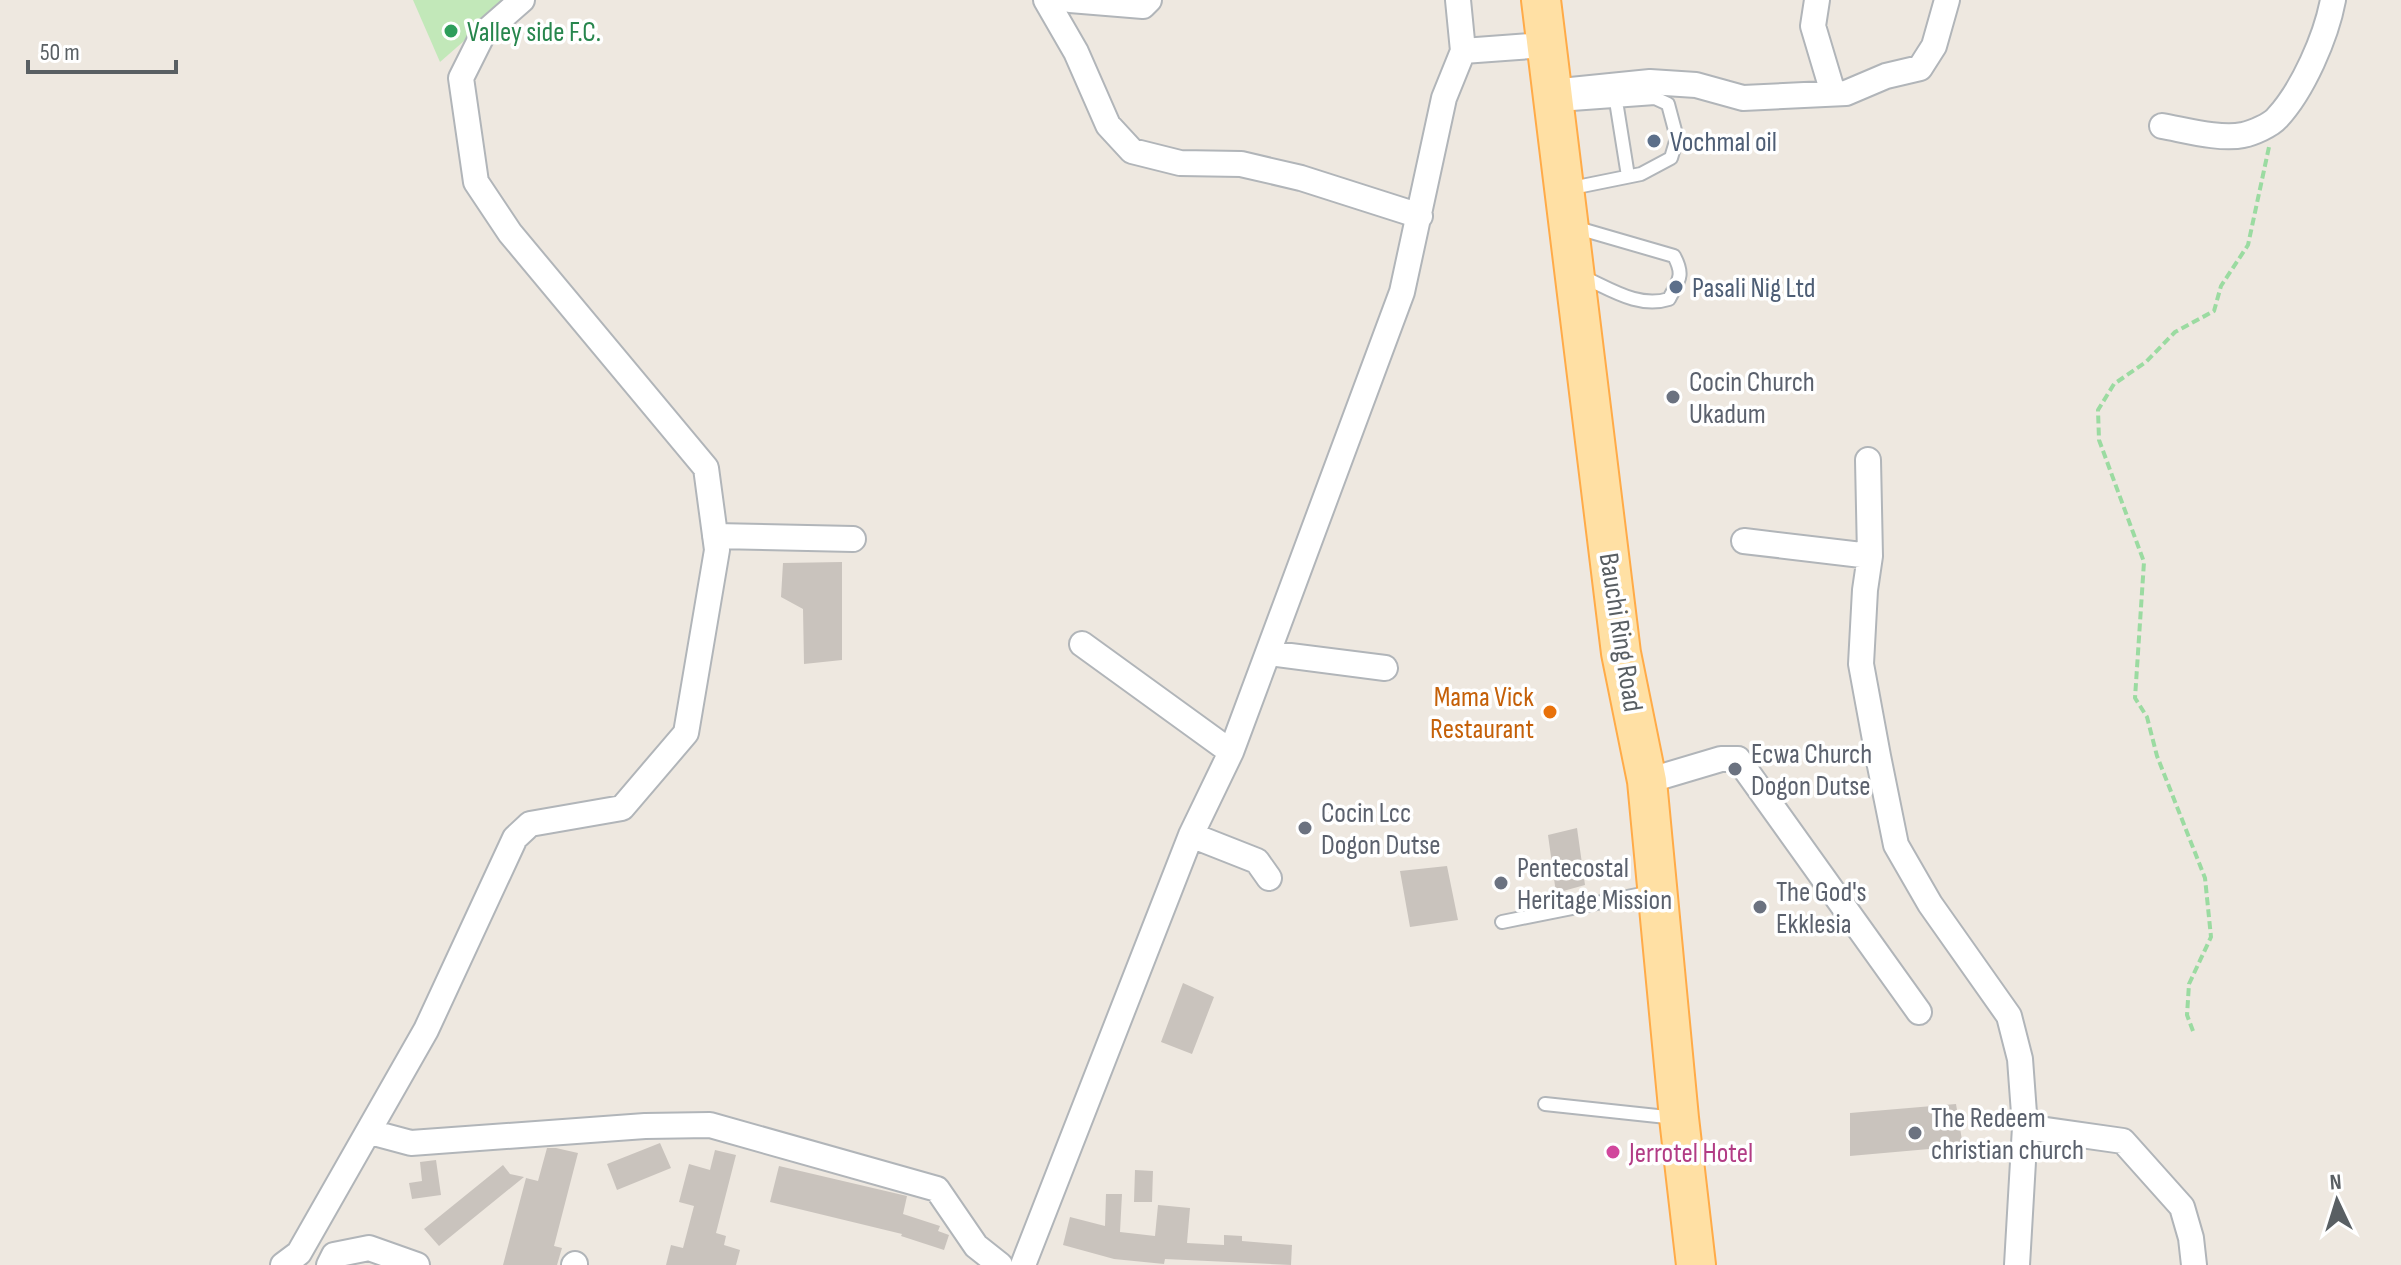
<svg xmlns="http://www.w3.org/2000/svg" width="2401" height="1265" font-family="'Sofia Sans Condensed',sans-serif">
<rect width="100%" height="100%" fill="#eee8e0"/>
<path fill="#c2e8b9" d="M413,0h98l-71,62z"/>
<path fill="#c9c3bd" d="M842,562v98l-38,4 -1,-55 -22,-12 2,-34z
M1577,828l8,57 -29,8 -8,-58z
M1447,866l11,54 -48,7 -10,-56z
M1183,983l31,14 -22,57 -31,-12z
M1956,1104l7,42 -113,10v-43z
M660,1143l11,25 -54,22 -10,-26z
M547,1148h9l22,5 -24,93 8,2 -5,17h-54l23,-87 12,3z
M715,1150l21,5 -20,78 10,3 -2,9 16,5 -4,15h-70l5,-20 12,3 11,-42 -15,-4 10,-38 21,6z
M436,1160l5,35 -29,4 -3,-16 13,-2 -2,-19z
M503,1165l7,9 14,3 -85,69 -15,-17z
M779,1166l128,30 -4,18 37,12 -2,5 11,4 -5,15 -43,-14 1,-2 -132,-32z
M1135,1170l18,1 -1,31h-18z
M1106,1194h16l-2,38 35,4 3,-31 32,3 -3,35 37,2v-10l18,1v5l50,4 -1,20 -126,-6 -1,5 -50,-5 -51,-14 7,-28 35,9z"/>
<g fill="none" stroke-linecap="round" stroke-linejoin="round">
<g stroke="#b1b5b9" stroke-width="16">
<path id="service" d="M1616,101l12,75
M1558,105l97,-7 13,6 9,34 -6,20 -30,16 -74,15
M1574,227l100,29c11,20 4,25 -5,43 -31,10 -60,-11 -88,-23
M1502,922l150,-30
M1545,1104l131,14"/>
</g>
<g stroke="#b1b5b9" stroke-width="28">
<path id="minor" d="M1046,0l30,52 32,73 24,26 48,12 61,1 60,14 119,38
M1070,0l73,6 6,-6
M1458,0l5,51
M1817,0l-4,26 20,67
M1551,92l99,-10 46,3 47,13 103,-5 40,-17 34,-8 14,-22 13,-46
M2162,126c23,4 59,14 81,9 10,-2 28,-10 34,-17 26,-28 49,-81 56,-118
M1868,460l2,96 -5,34 -4,74 17,92 18,89 34,59 79,112 11,43 5,68 -8,138
M715,536l138,3
M1744,541l126,15
M1082,644l149,108
M1268,653l117,15
M1647,781l74,-22h17l181,253
M1191,835l66,26 12,17
M2025,1127l98,14 59,66 9,31 3,27
M370,1132l41,11 234,-17 65,-1 227,64 39,57 24,19
M283,1265l16,-12 127,-223 89,-192 15,-14 92,-16 64,-75 31,-183 -11,-82 -196,-235 -34,-51 -15,-104 22,-44 39,-34
M329,1265l5,-10 35,-7 48,17
M574,1265l1,-1
M1023,1265l168,-430 40,-83 171,-460 42,-194 19,-47 82,-6"/>
</g>
<g stroke="#ffab48" stroke-width="42">
<path id="primary" d="M1541,0l80,653 26,128 32,337 17,147"/>
</g>
<path stroke="#9bdba1" stroke-width="4" stroke-dasharray="8 4" stroke-linecap="butt" d="M2193,1031l-6,-16 2,-31 22,-47 -6,-59 -48,-122 -10,-39 -12,-19 9,-136 -45,-122 -1,-30 16,-26 32,-22 29,-30 39,-21 7,-25 27,-41 21,-98"/>
<use href="#service" stroke="#fff" stroke-width="12"/>
<use href="#minor" stroke="#fff" stroke-width="24"/>
<use href="#primary" stroke="#ffe0a4" stroke-width="38"/>
</g>
<circle fill="#2e9e5b" stroke="#fff" stroke-width="3" cx="451" cy="31" r="8"/>
<g fill="#5c6f8a" stroke="#fff" stroke-width="3">
<circle cx="1654" cy="141" r="8"/>
<circle cx="1676" cy="287" r="8"/>
</g>
<g fill="#6b7280" stroke="#fff" stroke-width="3">
<circle cx="1673" cy="397" r="8"/>
<circle cx="1735" cy="769" r="8"/>
<circle cx="1305" cy="828" r="8"/>
<circle cx="1501" cy="883" r="8"/>
<circle cx="1760" cy="907" r="8"/>
<circle cx="1915" cy="1133" r="8"/>
</g>
<circle fill="#e8710a" stroke="#fff" stroke-width="3" cx="1550" cy="712" r="8"/>
<circle fill="#d1479c" stroke="#fff" stroke-width="3" cx="1613" cy="1152" r="8"/>
<g text-anchor="middle" stroke-width="7" stroke-linejoin="round" paint-order="stroke">
<g font-size="28" fill="#27864d" stroke="#fff" text-anchor="start">
<text x="467" y="41">Valley side F.C.</text>
</g>
<g font-size="28" fill="#4e5e75" stroke="#fff" text-anchor="start">
<text x="1670" y="151">Vochmal oil</text>
<text x="1692" y="297">Pasali Nig Ltd</text>
</g>
<g font-size="28" fill="#5b616d" stroke="#fff" text-anchor="start">
<text x="1689" y="391">Cocin Church<tspan x="1689" dy="32">Ukadum</tspan></text>
<text x="1751" y="763">Ecwa Church<tspan x="1751" dy="32">Dogon Dutse</tspan></text>
<text x="1321" y="822">Cocin Lcc<tspan x="1321" dy="32">Dogon Dutse</tspan></text>
<text x="1517" y="877">Pentecostal<tspan x="1517" dy="32">Heritage Mission</tspan></text>
<text x="1776" y="901">The God's<tspan x="1776" dy="32">Ekklesia</tspan></text>
<text x="1931" y="1127">The Redeem<tspan x="1931" dy="32">christian church</tspan></text>
</g>
<g font-size="28" fill="#595f63" stroke="#fff">
<text transform="translate(1622 632) rotate(81)" y="10">Bauchi Ring Road</text>
</g>
<g font-size="28" fill="#c56008" stroke="#fff" text-anchor="end">
<text x="1534" y="706">Mama Vick<tspan x="1534" dy="32">Restaurant</tspan></text>
</g>
<g font-size="28" fill="#b23c85" stroke="#fff" text-anchor="start">
<text x="1629" y="1162">Jerrotel Hotel</text>
</g>
</g>
<g transform="translate(2337 1201) rotate(356)" stroke="#ffffff" stroke-width="6" paint-order="stroke">
<path d="M0-6L14 30L0 20L-14 30Z" fill="#595f63"/>
<text y="-12" font-size="22" font-weight="bold" text-anchor="middle" fill="#595f63">N</text>
</g>
<path d="M28 60v12h148v-12" fill="none" stroke="#595f63" stroke-width="4"/>
<text x="40" y="60" font-size="24" fill="#595f63" stroke="#ffffff" stroke-width="6" paint-order="stroke">50 m</text>
</svg>
